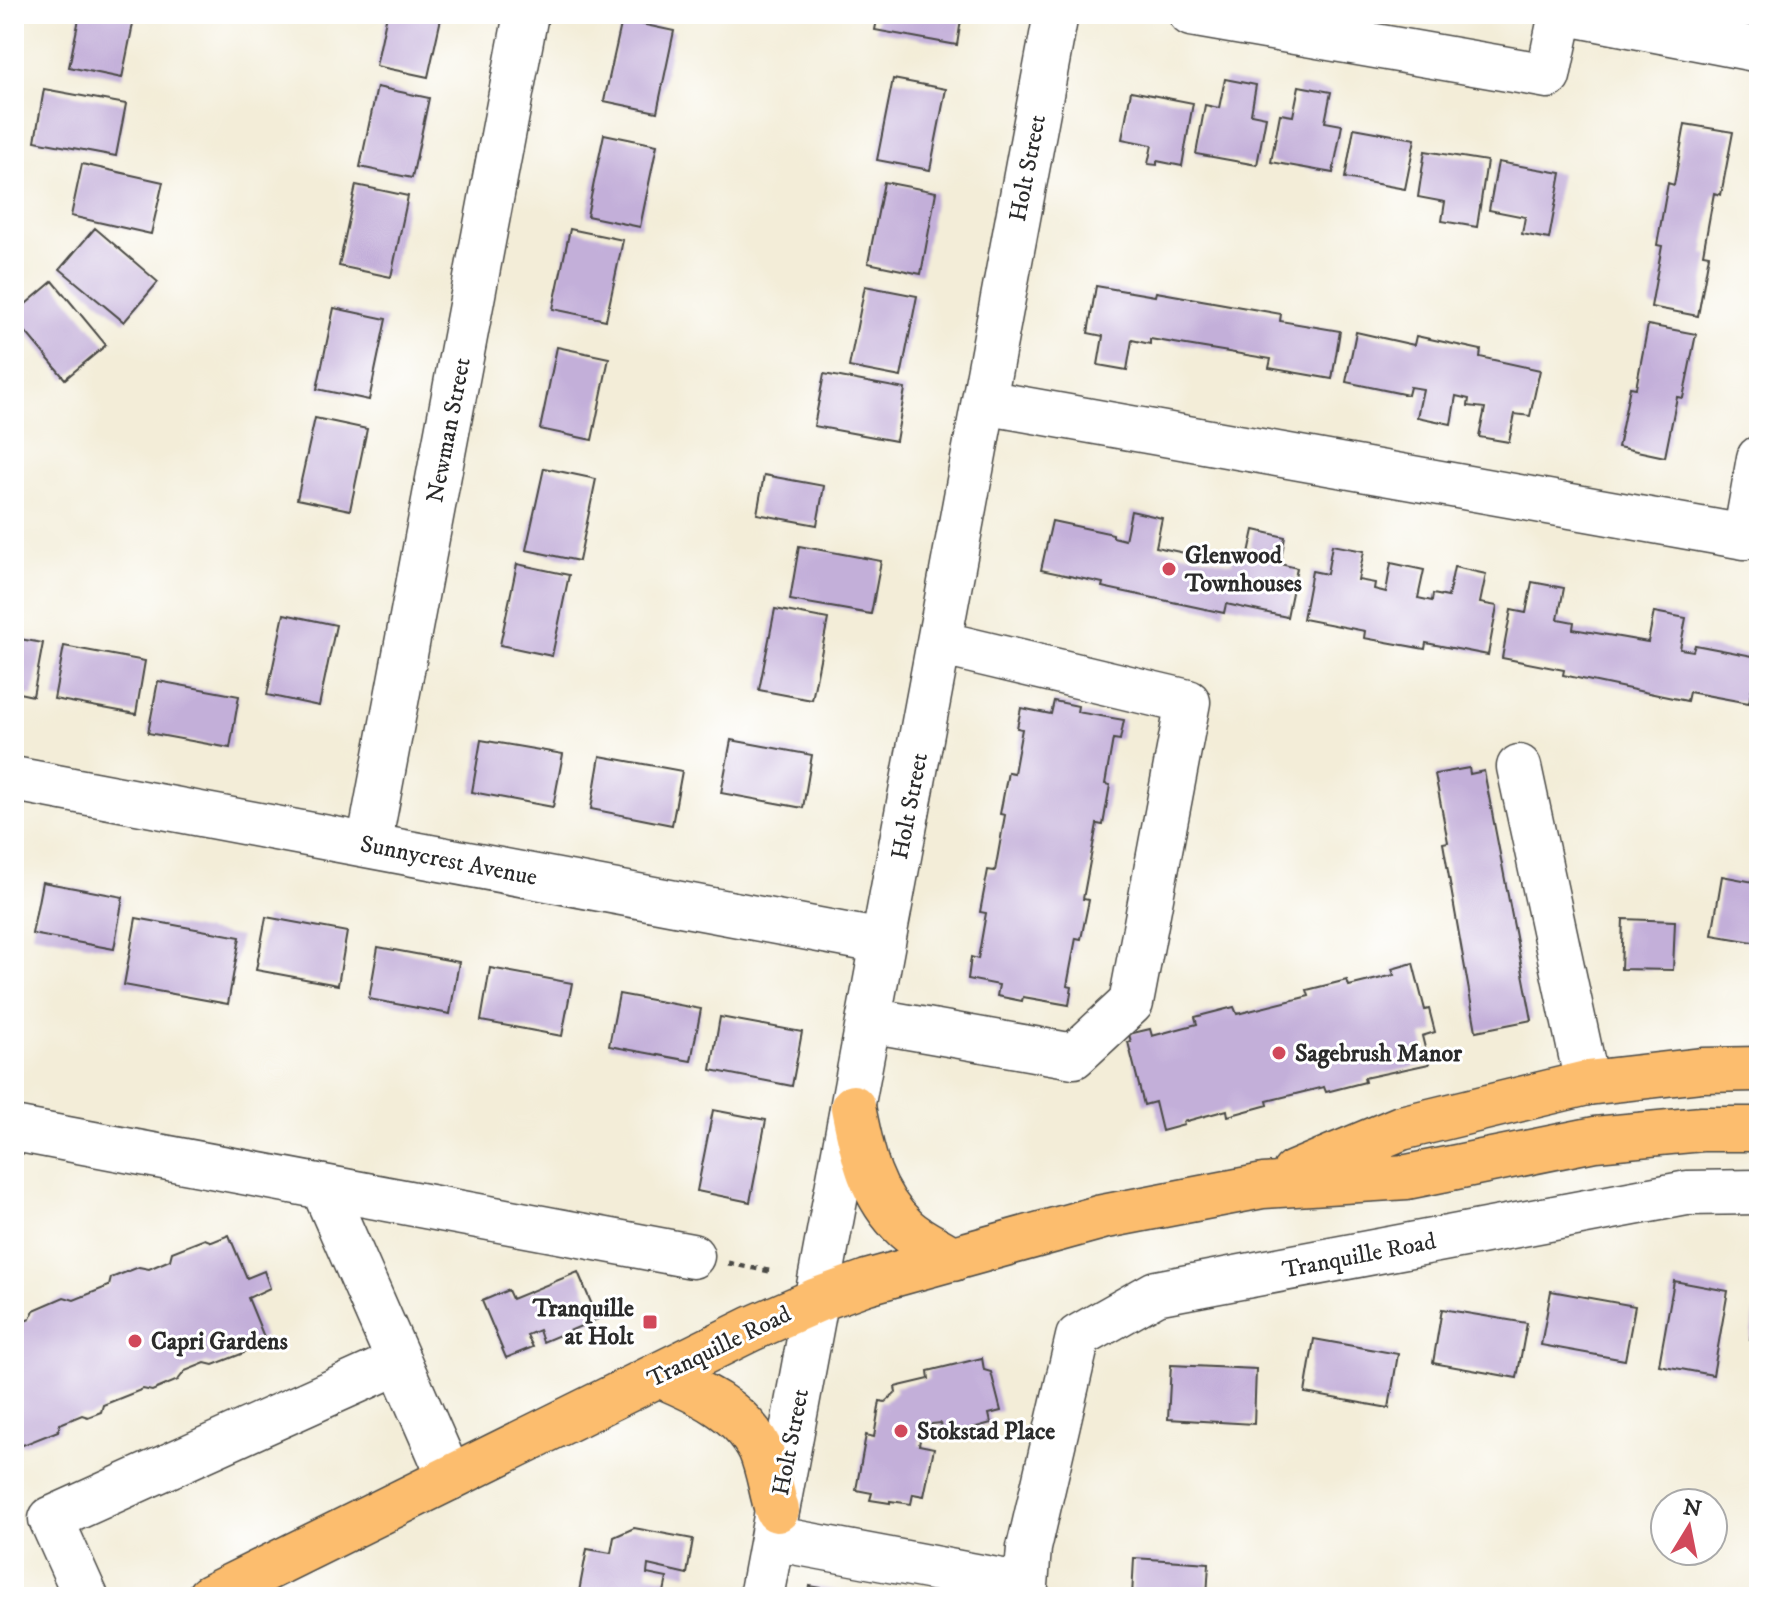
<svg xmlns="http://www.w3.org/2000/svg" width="1773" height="1611" font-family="'IM FELL DW Pica',serif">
<rect width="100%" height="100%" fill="#fff"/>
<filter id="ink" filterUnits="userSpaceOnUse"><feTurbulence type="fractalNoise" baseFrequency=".0125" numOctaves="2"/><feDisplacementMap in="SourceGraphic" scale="16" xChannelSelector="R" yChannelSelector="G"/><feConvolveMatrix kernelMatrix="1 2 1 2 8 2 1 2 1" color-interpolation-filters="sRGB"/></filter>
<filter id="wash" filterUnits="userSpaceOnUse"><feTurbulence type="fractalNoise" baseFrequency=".006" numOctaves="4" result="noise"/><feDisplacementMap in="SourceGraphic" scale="32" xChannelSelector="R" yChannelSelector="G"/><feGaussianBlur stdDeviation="1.8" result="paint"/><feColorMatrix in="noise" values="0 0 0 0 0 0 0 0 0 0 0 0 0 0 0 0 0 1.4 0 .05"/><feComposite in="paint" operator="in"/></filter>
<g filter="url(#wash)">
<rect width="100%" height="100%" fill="#f3edd8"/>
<g id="blocks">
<path fill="#c3afd9" d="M80,14h55l-13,64 -53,-11z
M387,14h55l-14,63 -52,-11z
M878,14h84l-5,31 -82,-15z
M622,20l52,11 -17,81 -53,-11z
M893,79l53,10 -16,81 -53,-10z
M1225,79l31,6 -5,29 15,3 -9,48 -61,-11 9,-49 14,3z
M1299,86l32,6 -6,30 17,3 -9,48 -62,-11 9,-48 13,2z
M377,87l52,11 -17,80 -52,-11z
M44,89l82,15 -10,52 -81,-15z
M1131,91l62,12 -11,63 -25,-5v4l-9,-1 4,-19 -30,-6z
M1685,124l48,8 -12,63 -7,-2 -11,61 6,1 -11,61 -47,-9 11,-61 -5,-1 11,-62 6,2z
M1354,128l61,11 -10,50 -60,-11z
M604,134l53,11 -17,82 -53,-11z
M1425,151l62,10 -10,66 -35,-6 3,-19 -27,-5z
M1498,162l63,11 -12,66 -27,-5 3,-17 -36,-7z
M82,164l81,18 -12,52 -80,-18z
M884,182l52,10 -15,82 -53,-11z
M356,185l52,11 -17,81 -52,-11z
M95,228l63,54 -34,40 -64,-53z
M570,229l53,11 -17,80 -53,-11z
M53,281l53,64 -41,34 -51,-61v-4z
M865,286l52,10 -16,81 -52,-10z
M1096,286l59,10 1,-4 125,22 -1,7 60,10 -8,48 -63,-11 2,-9 -121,-20v5l-18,-4 -5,30 -29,-5 5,-29 -15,-3z
M334,308l52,11 -17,81 -52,-11z
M1648,325l48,9 -13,64 -6,-1 -12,60 -47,-10 12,-60 6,1z
M1356,332l58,13 2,-9 65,14 -1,7 60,13 -10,46 -15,-2 -6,28 -30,-5 6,-29 -17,-2 1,-7 -13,-3 -5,28 -34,-7 6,-28 -13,-2 -2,8 -62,-13z
M557,347l52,11 -17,82 -52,-11z
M14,367l9,34 -9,2z
M824,374l81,15 -9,52 -82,-15z
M315,418l52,11 -17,81 -53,-11z
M544,468l52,11 -17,82 -53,-11z
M764,475l60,11 -7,39 -60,-11z
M1131,511l31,7 -6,29 76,16 1,-9 15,4 6,-28 31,7 -5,27 17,4 -10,49 -61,-13 -2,9 -122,-26 1,-4 -62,-13 11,-49 61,13v3l12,3z
M1332,545l32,6 -6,29 17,3 -1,6 12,3 5,-29 33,7 -6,28 14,3 1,-7 15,3 6,-30 32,7 -6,29 17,3 -9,49 -62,-12 -1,6 -61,-11 1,-7 -62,-12 9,-48 15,3z
M799,546l82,15 -10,53 -81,-14z
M517,564l52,11 -17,81 -52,-11z
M1532,582l32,6 -6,31 16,3 -1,7 75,13 6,-30 32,6 -6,31 13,2 2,-6 63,12 -9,46 -60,-11 -2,9 -124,-26 1,-5 -62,-12 9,-48 15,3z
M775,609l53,10 -16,81 -53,-10z
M284,614l52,11 -17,81 -52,-11z
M14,638l29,5 -10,53 -19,-4z
M64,646l81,15 -9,53 -82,-15z
M158,681l81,15 -9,52 -82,-15z
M1054,701l24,5 -1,6 47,8 -4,20 -7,-1 -8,45 5,1 -7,40 -6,-1 -14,75 6,1 -8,39 -5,-1 -9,48 5,1 -3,18 -46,-8 -1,4 -25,-5 2,-11 -31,-6 3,-22 7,2 8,-46 -6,-1 8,-42 7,1 10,-56 -5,-1 8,-42 6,1 8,-44 -5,-1 4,-20 30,6z
M481,740l82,14 -10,53 -81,-15z
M731,740l81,15 -9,53 -82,-15z
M600,756l82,15 -10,54 -81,-16z
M1469,768l1,6 14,-3 48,249 -56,11 -33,-188 5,-1 -13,-68z
M1722,876l37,7v60l-47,-8z
M42,882l81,15 -9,52 -82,-15z
M266,917l81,15 -9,53 -82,-15z
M136,918l104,19 -12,67 -104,-19z
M1623,919l52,2 -2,49 -52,-1z
M378,947l81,15 -9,52 -81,-15z
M1413,963l12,47 4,-1 6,23 -13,4 7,28 -65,14 1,4 -39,10 -2,-5 -57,14 1,4 -40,11 -1,-6 -44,12 1,3 -22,6 -7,-29 -11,3 -16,-63h3l-2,-8 21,-5 2,7 45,-12 -2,-7 39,-10 3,7 72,-18 -2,-6 40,-10 2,6 45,-11 -2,-6z
M490,968l82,15 -10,53 -81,-15z
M619,994l82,15 -10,52 -82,-15z
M720,1017l82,15 -10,54 -81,-16z
M713,1110l53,10 -16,82 -53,-11z
M229,1235l18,43 17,-7 6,17 -22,10 16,39 -16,7 -4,9 -31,12 -8,-2 -20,8 -7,9 -26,11 -9,-2 -40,16 -2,7 -13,5 -6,-2 -22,9 -2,7 -35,14 -9,-4v-116l16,-6 4,-9 30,-13 10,3 35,-14 2,-8 28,-11 10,2 21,-9 2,-8 33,-13 7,3z
M578,1272l20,47 -55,23 -4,-12 -12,5 6,12 -27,11 -24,-57 26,-11 4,9z
M1674,1281l54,10 -15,84 -54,-10z
M1551,1291l84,15 -10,54 -84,-15z
M1757,1299h2v42l-9,-1z
M1442,1309l85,14 -10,55 -84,-15z
M1314,1339l84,15 -9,54 -84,-15z
M982,1358l2,12 7,2 10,39 -12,3 2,9 -47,13 -3,-13 -9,1 -11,11 -2,10 15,3 -10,48 -11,-2 -2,10 -21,-3v2l-20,-3 2,-7 -16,-3 10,-55 8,2 6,-36 5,1 11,-10 -1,-5 34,-8 -1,-8z
M1171,1365l85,4 -2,55 -86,-5z
M634,1528l59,11 -6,35 -39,-9 -1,9 20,4 -4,19h-85l9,-48 24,4 3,-16z
M1134,1558l75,5 -2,34h-75z
M810,1586l28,5 -1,6h-29z"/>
</g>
</g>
<g filter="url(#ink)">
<use href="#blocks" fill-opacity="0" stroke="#494845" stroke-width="2"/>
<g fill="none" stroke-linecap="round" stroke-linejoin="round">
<g stroke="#494845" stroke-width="47">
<path id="minor" d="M1191,14l357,62 13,-62
M1572,14l187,36
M984,402l761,135 14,-79
M1519,767l68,316
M14,779l869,163
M369,845l157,-831
M869,1020l205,36 57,-53 57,-301 -249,-59
M14,1129l678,127
M323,1188l127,290
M772,1538l252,47
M86,1597l-35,-78 348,-157
M761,1597l295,-1583
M1025,1597l4,-49 49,-211 78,-44 531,-100 72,-1"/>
</g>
<g stroke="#494845" stroke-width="47">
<path id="major" d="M853,1107c9,46 17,88 53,122 13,12 32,20 47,30
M1294,1173l107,-45 186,-45 115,-13 57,-1
M659,1375c38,16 81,34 101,74 8,18 11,42 17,61
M209,1597l542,-268 66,-29 50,-18 235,-65 161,-31 144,-9 188,-38 107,-10h57"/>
</g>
<path stroke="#494845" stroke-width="5" stroke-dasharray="6 6" stroke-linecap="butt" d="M728,1263l41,8"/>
<use href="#minor" stroke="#fff" stroke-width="44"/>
<use href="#major" stroke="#fcbd6e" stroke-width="44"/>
</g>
</g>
<g fill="#d1495b" stroke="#fff" stroke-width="3">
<circle cx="1169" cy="569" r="8"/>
<circle cx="1279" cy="1053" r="8"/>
<rect x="642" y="1314" width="16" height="16" rx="4"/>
<circle cx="135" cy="1341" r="8"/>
<circle cx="901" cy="1431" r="8"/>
</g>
<g text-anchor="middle" stroke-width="6" stroke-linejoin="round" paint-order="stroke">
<g font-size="24" fill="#2b2b2b" stroke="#fff">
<text transform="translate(1027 168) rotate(-79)" y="8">Holt Street</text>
<text transform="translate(448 430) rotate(-79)" y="8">Newman Street</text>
<text transform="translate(909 806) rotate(-79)" y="8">Holt Street</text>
<text transform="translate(449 860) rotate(11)" y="8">Sunnycrest Avenue</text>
<text transform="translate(1359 1255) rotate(-11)" y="8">Tranquille Road</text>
<text transform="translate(719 1346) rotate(-26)" y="8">Tranquille Road</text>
<text transform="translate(790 1442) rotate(-79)" y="8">Holt Street</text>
</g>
<g font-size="24" font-weight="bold" fill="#2b2b2b" stroke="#fff" text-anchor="start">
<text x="1185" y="563">Glenwood<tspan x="1185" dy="28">Townhouses</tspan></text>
<text x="1295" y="1061">Sagebrush Manor</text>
<text x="634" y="1316" text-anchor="end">Tranquille<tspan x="634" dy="28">at Holt</tspan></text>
<text x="151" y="1349">Capri Gardens</text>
<text x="917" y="1439">Stokstad Place</text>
</g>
</g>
<rect width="1773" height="1611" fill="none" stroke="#fff" stroke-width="48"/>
<g transform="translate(1689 1527) rotate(10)"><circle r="38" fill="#ffffff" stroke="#aaaaaa" stroke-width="2"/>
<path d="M0-6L14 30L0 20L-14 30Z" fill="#d1495b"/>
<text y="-12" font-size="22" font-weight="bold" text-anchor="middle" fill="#2b2b2b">N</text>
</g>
</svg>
